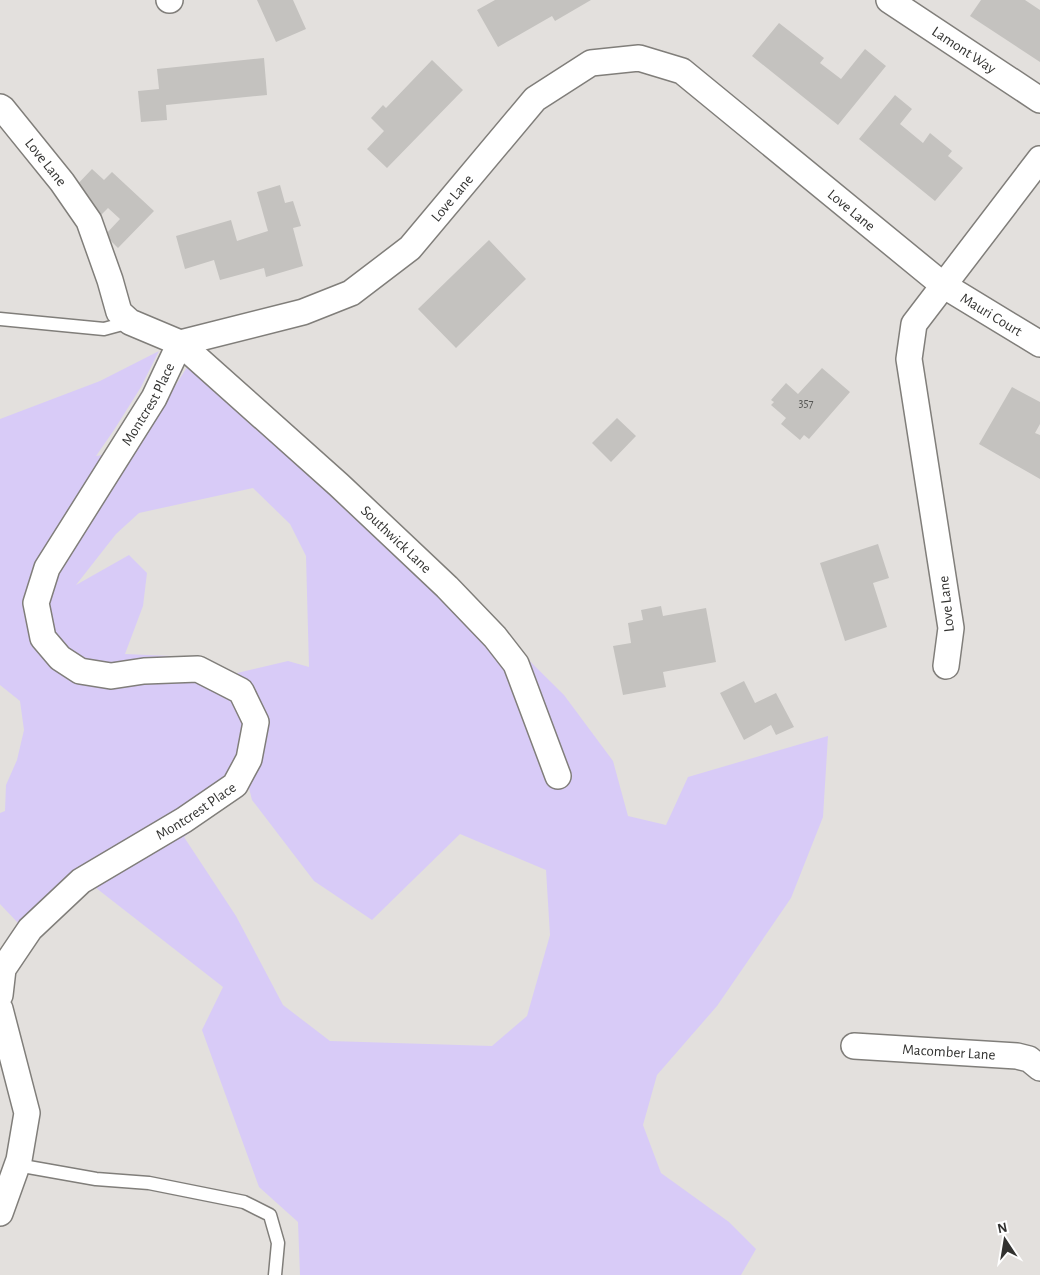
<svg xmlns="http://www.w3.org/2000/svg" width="1040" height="1275" font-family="'Alegreya Sans',sans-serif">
<rect width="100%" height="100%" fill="#e3e0dd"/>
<path fill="#d8cbf7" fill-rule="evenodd" d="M199,348l22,15 156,147 187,185 49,66 15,55 38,9 22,-48 140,-41 -5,81 -32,81 -74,108 -60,69 -14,50 18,48 68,49 27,27 -15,26h-441l-2,-53 -39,-35 -57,-157 21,-43 -150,-117 -55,53 -18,-19v-91l5,-2 1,-26 11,-25 7,-30 -4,-29 -20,-16v-266l100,-38 59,-30 -18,36 -27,43 -18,26 39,-6zM253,488l37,36 16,32 3,111 -21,-6 -55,13 -62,-18 -46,-2 18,-48 4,-33 -18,-18 -53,30 40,-51 23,-21zM249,788l3,12 62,81 58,39 88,-86 86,36 4,65 -23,81 -35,30 -162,-5 -47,-36 -47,-89 -52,-79z"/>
<path fill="#c4c2bf" d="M257,0h36l13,29 -30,13z
M495,0h96l-36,21 -3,-5 -54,31 -21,-37z
M981,0h44l15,10v52l-70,-46z
M779,23l45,35 -4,5 21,16 24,-30 21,17 -48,59 -86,-69z
M264,58l3,37 -101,10 1,15 -26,2 -3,-31 21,-2 -2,-20z
M432,60l31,30 -76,78 -20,-19 17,-18 -13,-13 12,-13 3,3z
M895,95l17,14 -12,15 23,19 7,-10 22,18 -4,5 15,12 -28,33 -76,-62z
M92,169l12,11 8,-8 42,39 -36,37 -13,-13 15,-16 -12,-11 -7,7 -28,-26z
M280,185l5,18 8,-2 8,25 -8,2 10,38 -37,11 -2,-9 -44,12 -6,-20 -29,9 -9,-33 55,-16 6,21 31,-10 -11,-39z
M489,240l37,39 -70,69 -38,-39z
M822,368l28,24 -41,47 -5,-4 -4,5 -19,-16 5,-6 -15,-13 3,-3 -3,-2 15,-17 12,11z
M1012,387l28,15v22l-5,9 5,2v44l-61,-35z
M617,418l19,18 -25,26 -19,-19z
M878,544l11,34 -16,5 14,44 -42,14 -25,-78z
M661,606l2,10 43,-8 10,54 -53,10 3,15 -43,8 -10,-49 18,-3 -3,-20 15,-3 -2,-10z
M744,681l11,22 21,-10 18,34 -18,8 -5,-10 -27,15 -24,-47z"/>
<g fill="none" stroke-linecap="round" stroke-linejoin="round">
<g stroke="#807e7a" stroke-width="15">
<path id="service" d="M0,319l104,10 26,-7
M17,1165l79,14 53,4 95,19 26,13 8,28 -3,32"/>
</g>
<g stroke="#807e7a" stroke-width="28">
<g id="minor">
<path d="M169,0h1"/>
<path id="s1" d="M889,0l151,100"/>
<path id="s2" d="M0,107l3,2 59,73 27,39 21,59 9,32 11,10 50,21 123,-31 48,-19 59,-45 125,-149 56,-36 48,-5 43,13 261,214 97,59"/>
<path d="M946,666l5,-38 -42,-269 5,-35 126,-165"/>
<path id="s3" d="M0,995l3,-26 27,-40 51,-48 103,-61 51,-35 14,-26 7,-37 -15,-31 -43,-22 -54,2 -33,5 -31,-5 -20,-13 -17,-20 -7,-35 11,-35 107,-170 26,-55 159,142 108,102 48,50 21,27 42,112"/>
<path d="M0,1009l27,104 -8,47 -19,53"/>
<path id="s4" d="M854,1046l163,10 12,3 11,9"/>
</g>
</g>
<use href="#service" stroke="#fff" stroke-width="12"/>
<use href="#minor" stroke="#fff" stroke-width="25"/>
</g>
<g text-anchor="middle" stroke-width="5" stroke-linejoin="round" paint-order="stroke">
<g font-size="12" fill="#565654">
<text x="806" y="407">357</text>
</g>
<g font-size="15" fill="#323230" stroke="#fff">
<text dy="5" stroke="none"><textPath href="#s1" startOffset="90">Lamont Way</textPath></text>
<text dy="5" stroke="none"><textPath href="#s2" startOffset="72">Love Lane</textPath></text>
<text dy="5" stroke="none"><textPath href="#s2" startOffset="628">Love Lane</textPath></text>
<text dy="5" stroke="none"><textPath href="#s2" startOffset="1136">Love Lane</textPath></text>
<text dy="5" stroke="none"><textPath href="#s2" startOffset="1311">Mauri Court</textPath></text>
<text dy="5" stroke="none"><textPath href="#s3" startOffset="910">Montcrest Place</textPath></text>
<text dy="5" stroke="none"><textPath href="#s3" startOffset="1271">Southwick Lane</textPath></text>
<text transform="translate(946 604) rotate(-96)" y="5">Love Lane</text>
<text dy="5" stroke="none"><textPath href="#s3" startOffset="279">Montcrest Place</textPath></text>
<text dy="5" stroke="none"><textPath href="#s4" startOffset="95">Macomber Lane</textPath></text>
</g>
</g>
<g transform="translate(1005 1240) rotate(348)" stroke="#ffffff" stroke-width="4" paint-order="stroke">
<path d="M0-4L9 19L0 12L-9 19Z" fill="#323230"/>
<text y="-8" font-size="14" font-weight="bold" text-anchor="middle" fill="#323230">N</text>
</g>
</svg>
